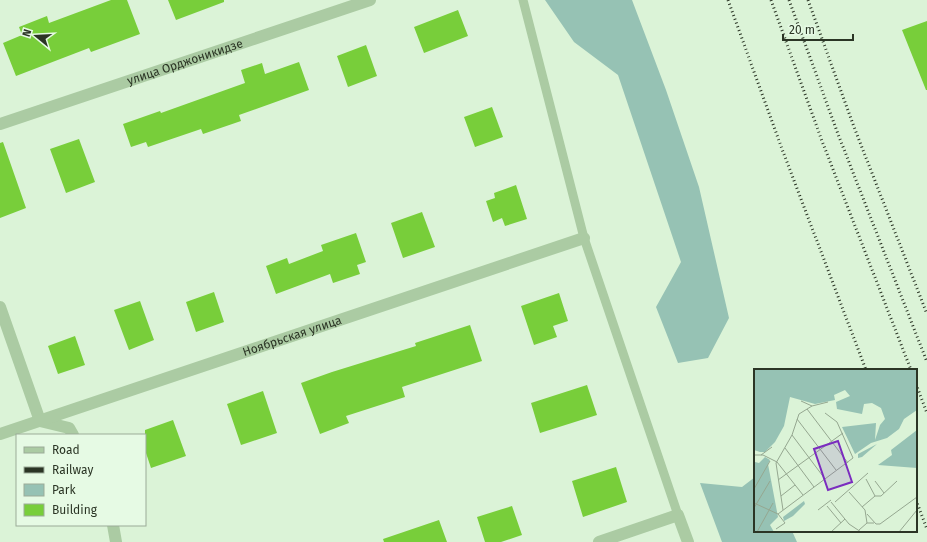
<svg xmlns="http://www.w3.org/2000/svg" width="927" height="542" font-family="'Fira Sans',sans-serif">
<rect width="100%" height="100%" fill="#dbf3d7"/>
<path fill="#96c2b4" d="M545,0h87l34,90 33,97 30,131 -21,40 -30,5 -22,-56 25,-45 -63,-187 -44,-33z
M755,477v54h37l5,11h-75l-22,-59 42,4z"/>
<path fill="#78ce3a" d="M111,0h16l13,34 -49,18 -2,-4 -73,28 -13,-33 19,-8 -3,-8 28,-11 2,7z
M168,0h56v2l-48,18z
M458,10l10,26 -44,17 -10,-26z
M927,21v69h-1l-24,-60z
M366,45l11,31 -29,11 -11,-31z
M299,62l10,28 -70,25 2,6 -38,13 -2,-5 -53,18 -2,-5 -15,5 -8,-23 37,-13 1,2 84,-30 -4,-13 21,-7 3,11z
M492,107l11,30 -28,10 -11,-30z
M79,139l16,43 -29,11 -16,-44z
M3,142l23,66 -26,10v-75z
M516,185l11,34 -22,7 -3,-8 -9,4 -7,-21 9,-3 -1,-5z
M422,212l13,35 -32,11 -12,-35z
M356,233l10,29 -9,3 3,9 -27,9 -3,-9 -54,20 -10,-28 21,-8 2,6 34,-13 -2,-6z
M214,292l10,30 -28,10 -10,-30z
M559,293l9,28 -15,5 4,11 -23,8 -13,-39z
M140,301l14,39 -25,10 -15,-40z
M470,325l12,36 -80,26 3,10 -59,19 3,7 -29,11 -19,-51 31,-11 84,-26 -1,-3z
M75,336l10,29 -27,9 -10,-28z
M587,385l10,30 -57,18 -9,-30z
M263,391l14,42 -36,12 -14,-41z
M173,420l13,36 -35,12 -6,-18v-20z
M616,467l11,35 -44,15 -11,-36z
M512,506l10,29 -21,7h-16l-8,-25z
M439,520l8,22h-63l-1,-3z"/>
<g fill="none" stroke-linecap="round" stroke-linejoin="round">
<path stroke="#abcba3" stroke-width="9" d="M523,0l61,238 94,277"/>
<g stroke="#abcba3" stroke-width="12">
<path id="s1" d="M0,124l370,-124"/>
<path d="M0,307l40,114 29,7 4,7"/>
<path id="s2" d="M0,434l584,-196"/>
<path d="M113,525l3,17"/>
<path d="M599,542l79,-27 10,27"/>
</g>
<path stroke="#2b3525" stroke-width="3" stroke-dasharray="1 3" stroke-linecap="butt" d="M728,0l54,149 84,221
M771,0l51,141 89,229
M789,0l49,134 89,228
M808,0l46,127 73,187
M916,384l11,29
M916,500l11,29"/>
</g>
<g text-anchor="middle" stroke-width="3" stroke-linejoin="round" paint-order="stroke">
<g font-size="12" fill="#2b3525" stroke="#e6fae4">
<text dy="4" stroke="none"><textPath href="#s1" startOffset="195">улица Орджоникидзе</textPath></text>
<text dy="4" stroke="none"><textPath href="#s2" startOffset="308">Ноябрьская улица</textPath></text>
</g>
</g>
<g transform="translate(754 369)">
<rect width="163" height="163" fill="#dbf3d7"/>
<path d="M0,0h163v41l-13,9 -5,10 -12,9 -16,5 -16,11 -13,-27 34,-4 -1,17 5,-15 5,-6 -4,-11 -9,-5 -8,1 -2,10 -25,-5 -1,-7 14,-6 -5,-6 -11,5 1,5 -20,4 -25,-7 -6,29 -9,16 -10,10h-5l-6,-2zM163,61v38l-39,-3 14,-10 -1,-5zM123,75l-15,13 -4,1v-4zM11,88l5,3 -2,4 10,53 -8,8 4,7h-20v-74l1,4 4,1zM50,132l1,3 -12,12 -9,5 -1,-4z" fill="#96c2b4"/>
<path fill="none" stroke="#95a790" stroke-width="1" d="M58,37l16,-4M53,40l41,54M43,50l39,51M38,66l33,44M31,79l29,39M0,86h9l14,7 26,33M7,86l11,-8M112,110l9,17M24,111l65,-47M121,112l9,12M0,120l16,-28M95,123l16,18 2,13M27,127l14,-11M77,133l18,22 12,8M81,133l33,-29M0,134l24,11 75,-56 -16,-36 -12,-9M73,137l14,17M108,138l13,-11h6l16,-15M0,139l16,-27M29,141l-7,-47 16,-28 7,-21 13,-8 -11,-5M64,141l13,-10M113,145l9,10h4l37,-27M22,160l9,-6 -7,-9M105,161l8,-7h7M3,163l16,-29M77,163l14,-13M145,163l18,-22"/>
<path fill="#7b2cbf" fill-opacity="0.15" stroke="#7b2cbf" stroke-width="2" d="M84,72l14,41 -24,8 -14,-41z"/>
<rect width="163" height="163" fill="none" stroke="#2b3525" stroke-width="2"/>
</g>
<rect x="16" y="434" width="130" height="92" fill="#e6fae4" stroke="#9bab98"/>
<rect x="24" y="447" width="20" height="6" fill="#abcba3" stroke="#9bab98"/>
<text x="52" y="454" font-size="12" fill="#2b3525">Road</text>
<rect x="24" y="467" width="20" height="6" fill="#2b3525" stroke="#9bab98"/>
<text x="52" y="474" font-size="12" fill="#2b3525">Railway</text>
<rect x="24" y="484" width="20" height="12" fill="#96c2b4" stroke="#9bab98"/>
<text x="52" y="494" font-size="12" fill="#2b3525">Park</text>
<rect x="24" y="504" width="20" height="12" fill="#78ce3a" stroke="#9bab98"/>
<text x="52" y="514" font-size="12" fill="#2b3525">Building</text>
<g transform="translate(36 36) rotate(288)" stroke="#e6fae4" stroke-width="3" paint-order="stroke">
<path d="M0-3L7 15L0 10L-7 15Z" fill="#2b3525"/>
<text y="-6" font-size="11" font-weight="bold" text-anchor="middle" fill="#2b3525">N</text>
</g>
<path d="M783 34v6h70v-6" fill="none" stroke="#2b3525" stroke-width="2"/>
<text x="789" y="34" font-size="12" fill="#2b3525" stroke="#e6fae4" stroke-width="3" paint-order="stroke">20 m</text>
</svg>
